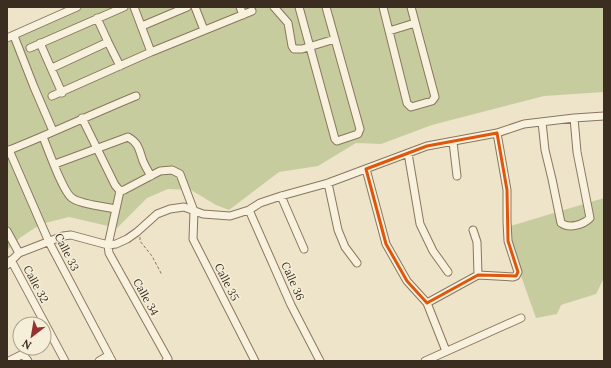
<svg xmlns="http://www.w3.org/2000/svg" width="611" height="368" font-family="Lora,serif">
<rect width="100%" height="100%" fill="#eee4c9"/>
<path fill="#c6cc9d" d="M82,7h522v85l-60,4 -112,29 -51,19 -25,-1 -38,23 -39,6 -50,38 -13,-5 -25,-15 -23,-1 -21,9 -30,30 -48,-11 -28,7 -20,13 -14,13v-207z
M604,198v80l-8,16 -35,11 -4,9 -21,4 -32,-90z"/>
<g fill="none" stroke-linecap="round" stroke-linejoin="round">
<g stroke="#8a765e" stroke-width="9">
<path id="minor" d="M134,7l17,45
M195,7l9,23
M240,7l3,8
M274,7l14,16 4,23 2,3h8l33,-10
M299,7l36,132 2,2 21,-7 2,-5 -34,-122
M383,7l24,96 4,4 21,-6 3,-4 -24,-90
M97,18l11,24 12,24
M142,26l45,-19
M389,31l26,-8
M14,36l20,51 19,44
M7,38l70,-31
M40,43l22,50
M30,48l94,-41
M52,68l56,-26
M52,96l99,-44 101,-41
M82,118l33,67 5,6
M542,122l3,28 7,29 9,44c8,6 22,2 29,-5l-13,-66 -3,-34
M43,137c5,12 20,55 29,61 7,6 34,9 44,11
M453,142l4,34
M9,150l40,92 63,119
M7,151c43,-17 85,-37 129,-55
M408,153l12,71 13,27 15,21
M55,164l73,-27c11,6 11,13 15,24 2,5 5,10 8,15
M366,169l20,75 21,37 20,22 19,48
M328,183l10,47 7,17 12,16
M120,191l4,-1 36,-19 12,-1 8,4 14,37 -1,28 62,122
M120,191l-12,54 1,8 59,106 -2,2
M281,196l23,53
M249,210l42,95 29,56
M473,230l4,12 1,33
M7,231l12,22
M11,260l54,101
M7,265l12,-12 44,-17 8,-1 37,10 8,-1 11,-5 10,-7 20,-18 13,-5 14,-2 19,7 27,2 19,-6 11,-7 21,-7 47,-13 99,-37 70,-13 27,-9 50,-6 30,-2
M427,303l51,-28 35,2 3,-1 2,-4 -10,-31 -1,-20v-31l-10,-57
M9,361l14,-7 5,7
M99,361l10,-6
M425,361l96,-43"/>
</g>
<path stroke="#8a765e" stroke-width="1" stroke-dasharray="3 2" stroke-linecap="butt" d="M140,237v4l12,15 10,19"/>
<use href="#minor" stroke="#f8f1dd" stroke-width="7"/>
</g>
<path fill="none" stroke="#df570d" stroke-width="3" stroke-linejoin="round" d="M497,133l10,57 1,51 10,31 -2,4 -38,-1 -51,28 -20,-22 -21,-37 -20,-75 61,-23z"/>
<g text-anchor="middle" stroke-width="3" stroke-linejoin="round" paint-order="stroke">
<g font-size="11" fill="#3b2e21" stroke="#f5eed9">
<text transform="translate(67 252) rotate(63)" y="4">Calle 33</text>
<text transform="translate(293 281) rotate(66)" y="4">Calle 36</text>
<text transform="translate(227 282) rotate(63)" y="4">Calle 35</text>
<text transform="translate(36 284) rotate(62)" y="4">Calle 32</text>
<text transform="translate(146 297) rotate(61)" y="4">Calle 34</text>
</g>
</g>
<rect width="611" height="368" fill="none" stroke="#3b2e21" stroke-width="16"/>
<g transform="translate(32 336) rotate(211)"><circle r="19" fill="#f5eed9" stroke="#aba18f"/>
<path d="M0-3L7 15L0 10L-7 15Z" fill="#973130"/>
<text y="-6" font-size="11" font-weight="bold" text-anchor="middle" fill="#3b2e21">N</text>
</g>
</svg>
